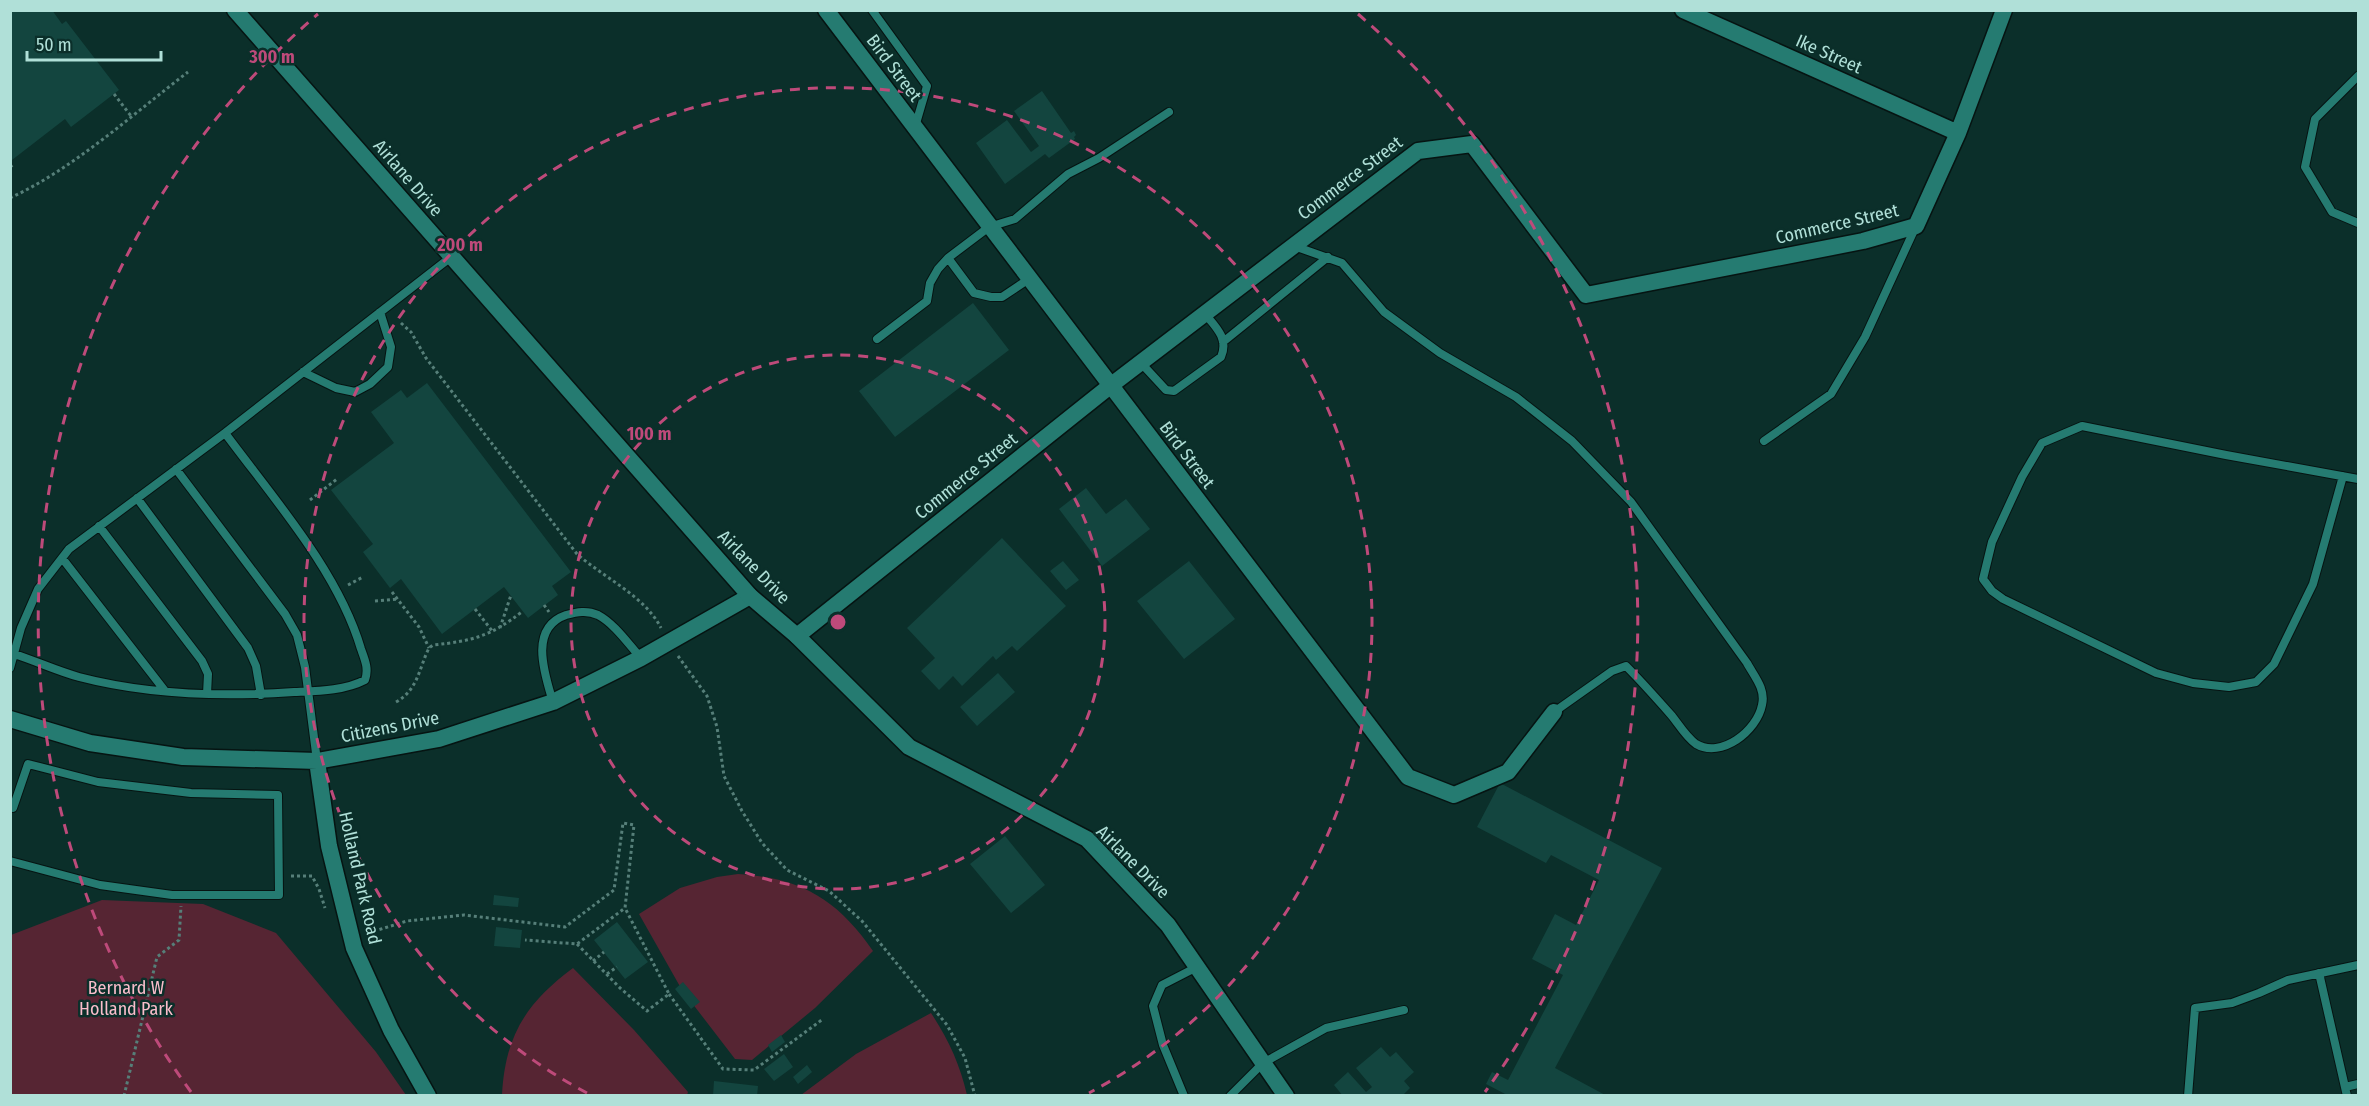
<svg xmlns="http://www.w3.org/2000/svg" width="2369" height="1106" font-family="'Fira Sans Condensed',sans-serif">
<rect width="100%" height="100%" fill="#0b2f2a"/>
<path fill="#562533" d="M738,874c63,4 99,25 135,77l-58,57 -63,52 -17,-1 -53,-69 -43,-76 41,-26 37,-11z
M102,900l101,4 73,29 100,119 30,43h-395v-160z
M573,968l61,62 54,62 -1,3h-185c3,-59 24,-92 71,-127z
M931,1013c18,27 29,52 36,82h-166l55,-41z"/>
<path fill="#13453f" d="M10,10h42l10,14 4,-3 53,69 -48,37 -6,-8 -53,41z
M1042,91l29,42 3,-2 2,4 -2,2 1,2 -26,19 -4,-4 -40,30 -29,-41 31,-23 24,32 8,-6 -25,-35z
M973,303l36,47 -114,87 -36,-46z
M427,383l144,189 -19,14 6,9 -30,23 -24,-31 -62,47 -41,-55 -11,9 -27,-36 10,-8 -42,-54 63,-47 -23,-31 30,-22 6,8z
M1086,488l20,26 20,-15 24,30 -48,37 -43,-57z
M1002,538l64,68 -49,45 -5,-5 -16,14 -3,-4 -31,30 -9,-10 -14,14 -18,-19 14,-13 -28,-30z
M1063,561l16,19 -13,10 -16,-19z
M1189,561l46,58 -51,40 -47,-58z
M998,673l17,19 -38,34 -17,-19z
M1500,783l162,85 -107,200 52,28h-98l-23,-12 6,-12 16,8 55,-105 -31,-16 23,-45 21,11 23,-45 -48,-25 -5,8 -69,-36z
M1005,836l40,49 -34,28 -41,-49z
M494,895l25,3 -1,9 -25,-2z
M617,922l31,40 -23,17 -31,-39z
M496,927l26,3 -2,18 -26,-2z
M683,982l17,20 -9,7 -16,-20z
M781,1035l4,7 -13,10 -4,-7z
M1381,1047l9,10 6,-5 18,20 -10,9 6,7 -8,8h-59l-9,-11 14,-13 18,20 6,-5 -16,-19z
M784,1054l9,13 -19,14 -10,-12z
M807,1065l5,7 -14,12 -5,-7z
M714,1081l44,5 -1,10h-44z"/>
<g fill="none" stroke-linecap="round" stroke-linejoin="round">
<g stroke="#061412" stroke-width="10">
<path id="service" d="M872,10l55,76 -12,41
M2358,76l-43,43 -10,48 27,45 26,11
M1294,246l48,17 42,49 56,41 76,44 56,44 59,61 116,161c7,13 19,26 15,42 -5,26 -41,54 -66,39 -9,-6 -17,-19 -24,-28 -15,-17 -30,-34 -46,-50l-14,5 -58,41
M948,258l26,35 17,4h11l27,-18
M877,339l50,-38 3,-18 8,-14 10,-11 41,-31 26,-8 53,-45 31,-16 70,-46
M1223,342l105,-85
M1141,363l25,27 8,1 47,-34c8,-18 -5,-30 -16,-43
M303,372l33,16 19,4 15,-8 18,-17 3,-20 -11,-35
M1764,441l67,-47 34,-57 51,-111
M176,469l109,145 12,21 8,32 12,94
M2343,476l-30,108 -39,80 -18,18 -27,5 -36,-4 -37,-10 -153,-74 -11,-8 -9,-12 9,-37 30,-65 20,-34 40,-17 144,29 132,24
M137,498l111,150 8,18 5,29
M99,526l103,135 6,13 -1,20
M62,558l103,133
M14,654c22,7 43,17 65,23 69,18 144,20 215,15 23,-1 50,-1 71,-12 4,-11 0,-20 -4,-31 -23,-78 -88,-151 -136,-216
M10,668l11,-40 17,-39 31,-40 156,-116 226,-176
M553,702c-8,-27 -25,-74 13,-87 11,-3 21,-5 32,0 17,9 31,30 43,43
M10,861l90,24 72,10h107l-1,-100 -87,-2 -93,-11 -70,-18 -15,44
M2319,973l28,123
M2345,1087l13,-3
M1184,1096l-21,-51 -10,-39 9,-21 35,-18
M1230,1096l33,-33 63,-35 78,-18
M2188,1096l7,-88 37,-5 27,-10 29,-13 70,-15"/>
</g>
<g stroke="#061412" stroke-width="19">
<path id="minor" d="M826,10l582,767 46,18 54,-23 46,-60
M1683,10l275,123
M797,636l313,-250 308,-235 54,-7 114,151 277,-54 53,-15 42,-93 46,-123
M10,719l80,24 93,14 134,4 122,-22 114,-37 88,-44 109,-62
M317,761l12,85 25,102 37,82 37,66"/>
</g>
<g stroke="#061412" stroke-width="19">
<path id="tertiary" d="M235,10l515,586 47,40 112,111 178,92 81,86 118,171"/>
</g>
<path stroke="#567f79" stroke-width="3" stroke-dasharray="3 3" stroke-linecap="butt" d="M114,94l17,22
M10,167l3,-2
M10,198c63,-29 123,-84 178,-126
M401,323l10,9 15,26 151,196c27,24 68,42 84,74
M310,500l27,-21
M348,585l15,-8
M392,592l27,35 10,21
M375,601l23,-2
M544,605l5,7
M475,609l18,23
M500,628l11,-33
M678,656l29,40 10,31 7,49 18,35 20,32 25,27 42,21 33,30 85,104 18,33 10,38
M396,702c22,-12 23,-34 33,-54l4,-3c40,-4 58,-9 90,-34
M291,876h21l7,13 6,19
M368,933l39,-12 57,-6 101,12 49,-37 9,-67 11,2 -9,83 -48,36 -52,-4
M577,944l43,44 27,23 22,-17 -44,-86
M593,961l11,-9
M607,974l10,-7
M669,994l54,75 31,1 69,-51
M124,1096l33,-139 22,-17 2,-34"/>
<use href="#service" stroke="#257b71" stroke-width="8"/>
<use href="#minor" stroke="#257b71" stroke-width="16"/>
<use href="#tertiary" stroke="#257b71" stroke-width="16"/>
</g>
<g fill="none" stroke="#be4a7a" stroke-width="3" stroke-dasharray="10 8">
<circle cx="838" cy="622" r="267"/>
<path d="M587 1093A534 534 0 1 1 1089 1093"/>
<path d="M191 1092A800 800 0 0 1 318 14M1358 14A800 800 0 0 1 1485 1092"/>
</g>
<g text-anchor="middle" stroke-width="5" stroke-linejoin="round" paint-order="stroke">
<g font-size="18" fill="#b0e0d8" stroke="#0b2f2a">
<text transform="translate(1829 54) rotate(24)" y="6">Ike Street</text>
<text transform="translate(894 68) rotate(53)" y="6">Bird Street</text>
<text transform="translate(408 178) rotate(49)" y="6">Airlane Drive</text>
<text transform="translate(1350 178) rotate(-37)" y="6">Commerce Street</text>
<text transform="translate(1837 224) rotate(-13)" y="6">Commerce Street</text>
<text transform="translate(1187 455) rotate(53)" y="6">Bird Street</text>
<text transform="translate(966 476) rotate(-39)" y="6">Commerce Street</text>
<text transform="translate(754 567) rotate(46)" y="6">Airlane Drive</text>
<text transform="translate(390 727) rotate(-11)" y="6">Citizens Drive</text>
<text transform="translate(1133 862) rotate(45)" y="6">Airlane Drive</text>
<text transform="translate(360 878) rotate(77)" y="6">Holland Park Road</text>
</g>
<g font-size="18" fill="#fabdcb" stroke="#0b2f2a">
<text x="126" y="994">Bernard W<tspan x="126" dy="21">Holland Park</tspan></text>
</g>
</g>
<circle cx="838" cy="622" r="9" fill="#be4a7a" stroke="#0b2f2a" stroke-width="3"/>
<g font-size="18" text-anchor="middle" font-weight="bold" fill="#be4a7a" stroke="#0b2f2a" stroke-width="5" stroke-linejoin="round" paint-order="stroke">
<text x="272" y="63">300 m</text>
<text x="460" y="251">200 m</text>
<text x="649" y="440">100 m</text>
</g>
<rect width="2369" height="1106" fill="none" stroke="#b0e0d8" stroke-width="24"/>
<path d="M27 51v9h134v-9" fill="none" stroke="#b0e0d8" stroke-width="3"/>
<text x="36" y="51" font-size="18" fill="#b0e0d8" stroke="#0b2f2a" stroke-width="4.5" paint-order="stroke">50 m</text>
</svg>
